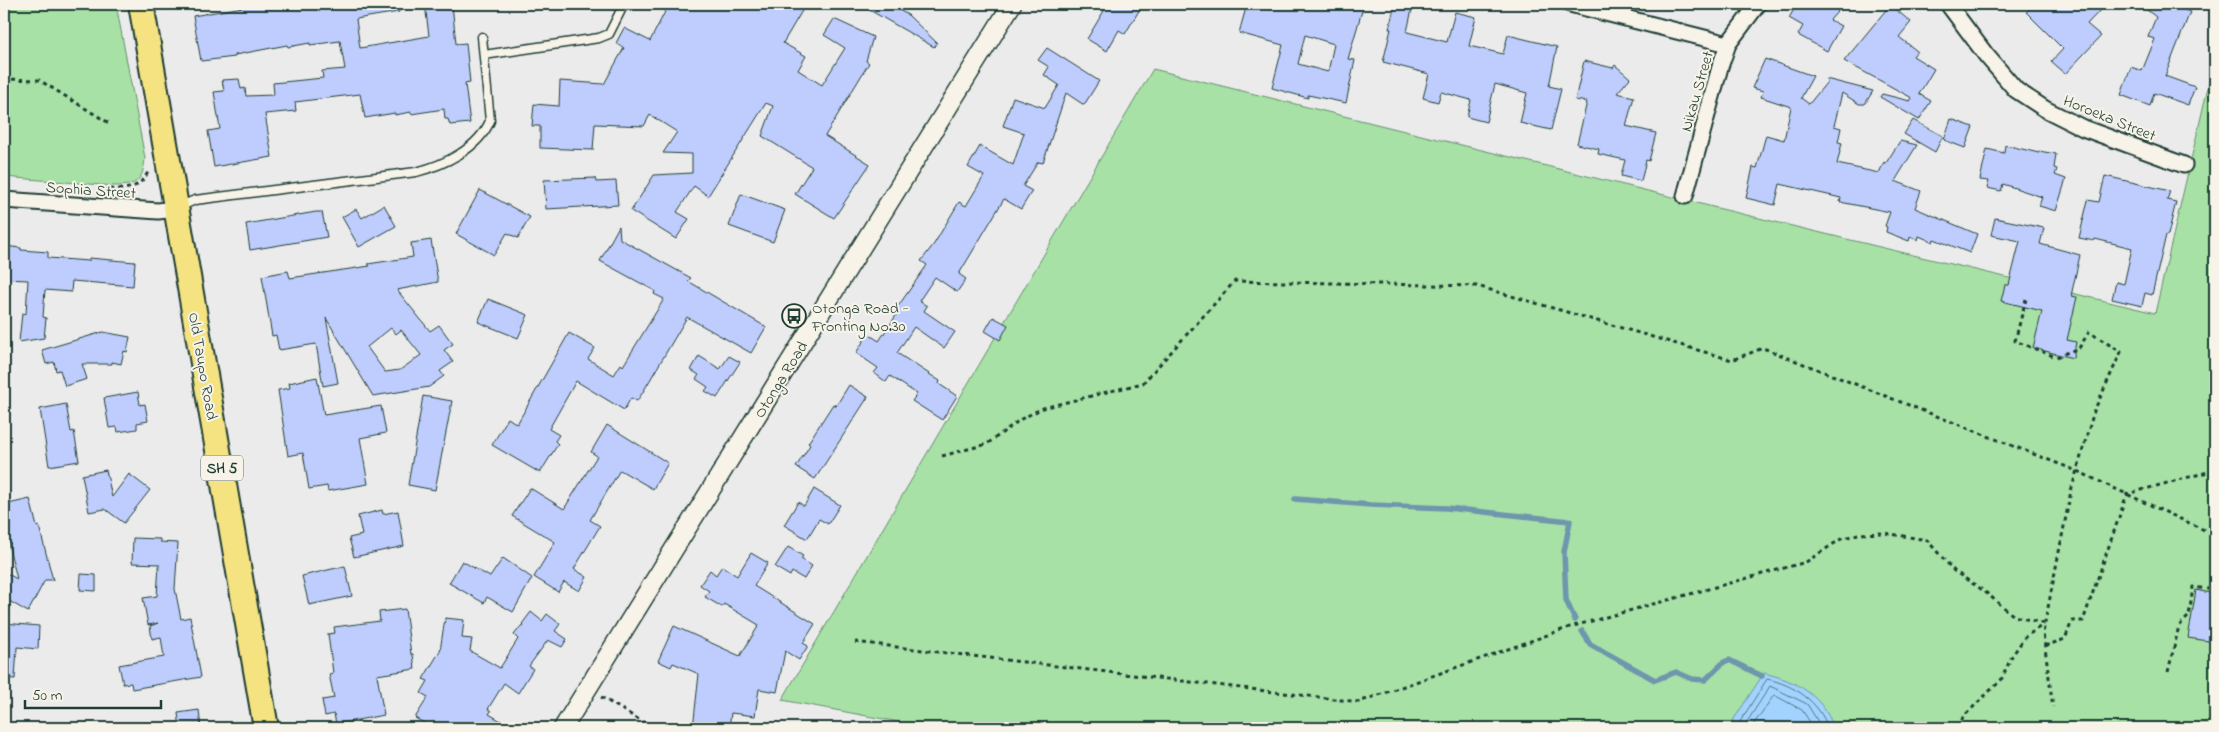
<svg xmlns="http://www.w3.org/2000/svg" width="2219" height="732" font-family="'Indie Flower',sans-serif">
<rect width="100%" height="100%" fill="#ecebec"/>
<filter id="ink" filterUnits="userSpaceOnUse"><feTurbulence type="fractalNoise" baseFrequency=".02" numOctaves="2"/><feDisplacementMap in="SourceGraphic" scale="10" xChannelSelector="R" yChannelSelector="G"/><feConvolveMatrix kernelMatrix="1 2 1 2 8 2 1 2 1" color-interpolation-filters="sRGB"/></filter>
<g filter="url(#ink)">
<path fill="#a7e1a5" stroke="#638f6c" d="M4,4h112l29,154c-2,23 -8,28 -31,28l-110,-9z
M2215,57v671h-1284l-149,-28 371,-631 560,138 442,106z"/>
<path fill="#a2d2fe" stroke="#6e96ad" d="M1764,673c33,8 58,22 70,55h-103l1,-6z"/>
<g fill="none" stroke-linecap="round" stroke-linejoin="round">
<path stroke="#537985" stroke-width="1" d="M1736,728l31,-49c27,6 52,22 61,49
M1743,728l27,-42 37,18 15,24
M1751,728l23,-33 28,15 12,18"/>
<path stroke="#6e96ad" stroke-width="5.5" d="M1295,499l76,6 76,3 123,13 -6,31 2,48 9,20
M1582,631l8,13 65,36 21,-8 16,7 13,1 19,-18 5,-2 33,16"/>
</g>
<path fill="#becdfe" stroke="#1f3d34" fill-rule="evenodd" d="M259,4h37l1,4 24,-3 1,3 26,-4h50l1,8 -43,7 4,29 69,-12 -4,-32h27l4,40 10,-1 4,40 -5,1 5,39 -20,2 -2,-6h-3l-1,-10 -33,5v-2l-16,3v-2l-30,5 -5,-24 -65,8 1,9 -31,3 7,43 -58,10 -6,-36 12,-2 -6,-37 10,-1 -2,-11 17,-1 2,10 4,-1 1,8 28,-1 -1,-12 50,-5 -1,-7 23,-2 -5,-28 -30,4v-2l-22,4 -1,-2 -52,10v2l-34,4 -8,-45z
M669,4h137l-23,39 23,13 -8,14 24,15 23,-37 -21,-13 10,-16 39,18 -7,24 3,2 -44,73 45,28 -36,54 -39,-24 17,-27 -50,-31 11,-30 -7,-3 -58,93 -14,-10 -17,26 12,7 -13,20 -45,-28 23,-36 38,-2v-19l-29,-1 14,-21 -27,-17 -6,11 -49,-2 -2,26 -53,-2v-22h-8l2,-22 25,2 1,-25 44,3 20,-36 -8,-5 8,-15 26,13z
M859,4h29l20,11 29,28 -3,4z
M1108,4h35l-18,30 -6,-4 -12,21 -20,-12z
M1247,4h117l-16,55 7,1 -9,43 -38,-8v3l-36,-10 11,-43 -44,-12zM1305,35l29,9 -6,28 -30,-8z
M1395,4l17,5 -5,23 40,10 8,-30 21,5 -7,29 34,8 5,-19 49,12 -8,39 12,3 -10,41 -31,-7 7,-30 -32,-9 -9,38 -19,-5 4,-17 -30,-8 -3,10 -15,-4 6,-24 -46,-12 8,-33h-2z
M1797,4h47l-14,16 11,6 -14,25 -29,-16 5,-9 -14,-8z
M2035,4h71l-19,20 14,12 -36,38 -14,-12 12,-13 -37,-37z
M2139,4h30l21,8 -25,64 30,11 -7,18 -34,-12 -4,13 -29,-11 10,-28 11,4 13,-32 -7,-2 8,-20z
M1890,5l21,17 -12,15 18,14 -4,5 21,13 -15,25 12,7 -12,19 -39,-23 2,-3 28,7 2,-3 -68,-37z
M1047,48l52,33 -15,24 -18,-12 -23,70 -5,-1 -15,24 9,5 -11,18 -17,-10 -45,75 7,5 -9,13 -22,-15 -16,24 8,5 -3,5 31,21 -11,16 -30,-21 -17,26 43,28 -1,3 18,12 -15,24 -30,-19 5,-7 -27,-18 -4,6 -12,-9 4,-5 -22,-15 12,-19 11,7 18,-27 -3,-2 33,-47 -6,-4 13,-17 25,-42 7,4 18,-30 -16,-9 12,-21 33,19 11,-32 -21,-7 10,-29 32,11 14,-23 -15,-10 5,-8 -11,-7z
M1765,59l48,17 -12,22 8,6 18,-22 -1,-3 47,12 -8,13h-6l-17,-11 -8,33 7,2 -3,14 4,1 -5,21 42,9 5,-11 2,1 14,-22 17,4 -22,36 26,10 -6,17 62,26 -7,19 -36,-14 -1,3 -14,-6 -1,4 -8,-3 -1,4 -23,-9 1,-5 -2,-1 5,-14 -50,-10 1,-4 -61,-14 -5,21 -29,-7 7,-31 4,1 9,-33 18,5 7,-33 -30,-10 2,-6 -11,-3z
M1584,61l29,7 2,-3 15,13 -13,15 17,4 -8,29 30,7 -7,28 -3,-1 -5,21 -20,-5 4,-16 -27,-6 1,-5 -22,-5 10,-42 -12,-2z
M1951,119l22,8 -8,21 -21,-8z
M1913,120l30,16 -8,16 -31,-18z
M2005,145l34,8v-2l17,3 -2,14 3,1 -2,6 11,4 -10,32 -17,-5 3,-9 -39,-13 -2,7 -14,-3 2,-7 -9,-1 7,-31 17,4z
M2105,176l65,15 -3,9 9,2 -8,33h-2l-14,60 -7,-2 -3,13 -30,-7 4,-17 8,2 8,-36 -37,-9 -1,2 -15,-3 9,-38 11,2z
M595,178l1,4 20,-1 2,24 -72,4 -2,-29z
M480,190l50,27 -12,21 -11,-5 -13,22 -38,-21z
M741,194l44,16 -12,32 -44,-16z
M384,205l12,21 -37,21 -17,-30 14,-8 6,9z
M316,212h6l5,25 -77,13 -4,-26z
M1995,218l49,10 -4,16 40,11 -9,41 6,1 -10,43 9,2 -3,16 -40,-10 9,-37 -41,-10 4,-16h4l11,-44 -29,-6z
M619,226l1,13 71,39 -3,3 78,46 -15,26 -64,-36 -44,75 -6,9 -6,-3 -7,12 -48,-29 -27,48 10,6 -4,6 3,3 -18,29 -48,-28 16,-27 9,6 52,-91 26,15 -7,11 26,16 7,-11 2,2 41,-67 -10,-5 1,-3 -55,-30z
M431,240l7,42 -41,8 33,41 9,-6 14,19 -9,6 9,12 -13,9 4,5 -15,11 -56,9 -47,-78 12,65 -15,3 -7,-42 -37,6 -3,-15 -4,1 -10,-60 26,-5 2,7 80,-12 -2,-2 45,-7 -2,-14zM391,328l5,6 5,-4 20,25 -21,15 -15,2 -18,-25z
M4,246l17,2v2l27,2v6l41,3v-3l46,4 -2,24 -61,-5 -1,11 -26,-2 -2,27 3,1 -2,20 -25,4 3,-29 4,1 2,-34 -24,-1z
M488,299l40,16 -10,23 -40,-16z
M993,317l15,8 -8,15 -15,-9z
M103,332l27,5 -3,15 -3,-1 -3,13 -9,-2v2h-30l5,15 -22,7 -5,-16 -4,1 -2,-9 -8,2 -4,-14z
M699,356l21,13 9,-13 11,6 -23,36 -12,-7 3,-4 -12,-8 3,-4 -8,-5z
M317,377l7,38 57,-9 5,27 -26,5 8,46 -40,7 -1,-5 -18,3 -6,-36 -15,3 -10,-66 12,-2 -1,-5z
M849,385l19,12 -53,82 -19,-12 14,-22 -2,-2 25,-39 3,2z
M138,392l2,13 5,-1 3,17 -11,2v6l-19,3 -1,-5 -8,1 -5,-30z
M423,396l29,5 -17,89 -27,-5z
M66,404l5,28 3,-1 5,30 -30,5 -9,-57z
M607,425l61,38 -15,26 -33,-19 -30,50 10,6 -26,43 13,8 -8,14 -15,-9 -6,10 -24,-15 21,-35 -43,-26 18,-28 34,21 33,-53 -6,-4z
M106,470l6,27 17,-23 21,16 -26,33 -19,-14 -16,3 -7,-37z
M814,489l26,16 -12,19 -9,-5 -12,20 -23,-14 14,-23 6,4z
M30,499l7,28 2,-1 14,54h-8l-17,32 -24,-14v-26l13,7 -13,-52v-22z
M382,510l1,4 15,-3 6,35 -50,11 -5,-19 13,-3 -4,-19z
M133,538l27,1v3l18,1 -3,46 6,30 9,-2 11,60 -69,12 -1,-6 -8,1 -4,-19 45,-8 -3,-20 -9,2 -2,-13 8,-3 -10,2 -5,-27 14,-2 2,-32 -27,-1z
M788,547l15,9 -2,3 11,7 -8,13 -12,-7 -2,4 -15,-9z
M751,553l17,10 -14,23 61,38 -12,19 5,3 -9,14 -14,-9 -8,41 -18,-3 -4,27 -24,-3 -2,15h-36l6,-54 -26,-11 -2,4 -13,-6 16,-35 66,30 19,-31 -35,-21 -2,3 -17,-10 4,-6 -9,-6 10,-15 6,5 6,-9 15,10z
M503,558l29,20 -19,34 -26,-15 -3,6 -35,-20 13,-22 28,16z
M345,566l7,30 -43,9 -7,-29z
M81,574l15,1v16l-16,-1z
M2196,590l19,4v48l-27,-4z
M405,609l6,45h2l2,15 -38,6 7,40 -48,9 -2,-10 -9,2 -3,-16 12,-2 -5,-24 4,-1 -5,-39 7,-1 -1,-6 46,-6 -1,-9z
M531,612l11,9 5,-7 13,10 -5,7 12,8 -5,8 -14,-7 -19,26 4,3 -15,24 -14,-10 -16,26 3,2 -2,3 24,14h-80l-18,-10 13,-21 -7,-4 7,-12 -5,-2 17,-28 5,-33 19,2 -2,18 10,1 -2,12 30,17 18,-29 -4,-4 7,-9h3l-2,-2z
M4,623l35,3 -1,23 -21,-2 -2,32 -11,-1z
M199,710l2,18h-21l-2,-15z"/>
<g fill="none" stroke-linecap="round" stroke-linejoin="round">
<g stroke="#1f3d34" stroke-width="11">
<path id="service" d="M484,55l115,-17 10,-4 15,-30
M179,207l16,-7 221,-28c28,-7 62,-23 74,-51l-8,-84"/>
</g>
<g stroke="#1f3d34" stroke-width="19">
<path id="minor" d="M1570,4l158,40
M1948,4l38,51 30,35 29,19 38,19 101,37
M1685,196l35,-129 8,-23 30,-40
M4,200l154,11 18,-2"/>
</g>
<g stroke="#1f3d34" stroke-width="21">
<path id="tertiary" d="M563,728l449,-724"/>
</g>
<g stroke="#1f3d34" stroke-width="28">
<path id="trunk" d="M141,4l125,724"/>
</g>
<path stroke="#1f3d34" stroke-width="3" stroke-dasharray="4 4" stroke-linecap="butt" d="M4,79l35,1 70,43
M102,189c19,0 36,3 46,-17
M2026,299l-11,42 41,16 23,-9 10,-16 32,20 -27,59 -23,80 -28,142 10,74
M942,456l45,-12 34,-25 22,-11 100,-25 92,-102 242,5 255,74 31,-12 314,123 138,64
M855,642l504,60 211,-75 236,-65 35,-23 17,-5 27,-1 42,7 27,31 30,20 30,25 31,8
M2045,646l20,-7 7,-18h11l44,-127 88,-24
M2168,672l11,-46 10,-10 4,-29 22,3
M601,697l52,31
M1959,728l4,-11 38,-37 11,-24 13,-19 19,-13"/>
<use href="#service" stroke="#f7f3e8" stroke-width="8"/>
<use href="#minor" stroke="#f7f3e8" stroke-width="15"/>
<use href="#tertiary" stroke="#f7f3e8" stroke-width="18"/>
<use href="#trunk" stroke="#f5e382" stroke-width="24"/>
</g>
</g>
<defs>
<g id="bus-ring" transform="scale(1.25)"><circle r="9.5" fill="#f7f3e8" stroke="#1f3d34" stroke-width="1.5"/><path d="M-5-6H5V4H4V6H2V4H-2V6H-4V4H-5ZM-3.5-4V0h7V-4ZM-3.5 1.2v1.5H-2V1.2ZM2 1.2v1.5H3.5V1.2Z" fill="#1f3d34"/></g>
</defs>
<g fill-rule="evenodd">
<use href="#bus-ring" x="794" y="316"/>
</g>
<g text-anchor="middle" stroke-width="4" stroke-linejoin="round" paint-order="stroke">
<rect fill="#f7f3e8" stroke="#60746a" stroke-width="1" x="201" y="455.5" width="42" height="25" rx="4"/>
<g font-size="15" font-weight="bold" fill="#1f3d34">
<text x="222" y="473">SH 5</text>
</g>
<g font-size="16" fill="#1f3d34" stroke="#f7f3e8">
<text transform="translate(1696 91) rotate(-74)" y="6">Nikau Street</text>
<text transform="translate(2110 117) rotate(22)" y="6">Horoeka Street</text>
<text transform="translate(91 189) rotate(4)" y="6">Sophia Street</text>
<text transform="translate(204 366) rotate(80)" y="6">Old Taupo Road</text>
<text transform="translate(780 379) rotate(-58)" y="6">Otonga Road</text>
</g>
<g font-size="16" fill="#1f3d34" stroke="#f7f3e8" text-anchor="start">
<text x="812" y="313">Otonga Road -<tspan x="812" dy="18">Fronting No.30</tspan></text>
</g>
</g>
<rect width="2219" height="732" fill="none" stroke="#f7f3e8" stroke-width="20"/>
<rect x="10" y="10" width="2199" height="712" fill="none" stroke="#1f3d34" stroke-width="2" filter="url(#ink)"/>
<path d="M25 700v8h136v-8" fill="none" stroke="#1f3d34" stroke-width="2.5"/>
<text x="32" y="700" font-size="15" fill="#1f3d34" stroke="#f7f3e8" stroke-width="4" paint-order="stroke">50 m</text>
</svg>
